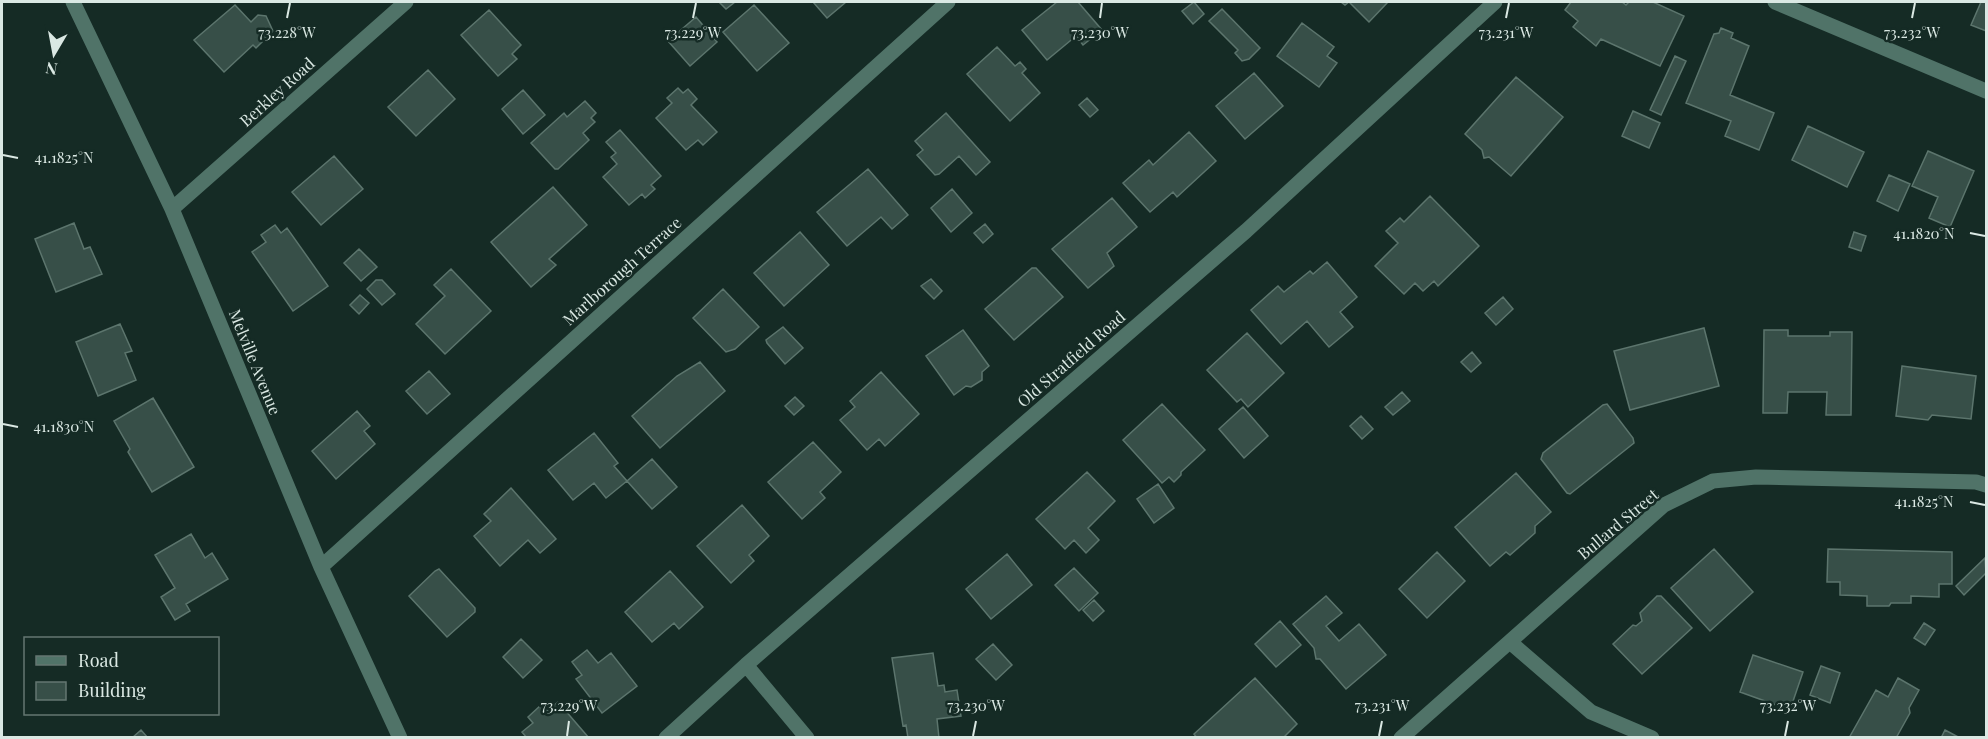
<svg xmlns="http://www.w3.org/2000/svg" width="1988" height="739" font-family="'Playfair Display',serif">
<rect width="100%" height="100%" fill="#152b25"/>
<path fill="#374f48" stroke="#5c756d" stroke-width="1.5" d="M719,2h16l-9,7z
M813,2h33l-19,16z
M1057,2h21l24,28 -19,15 -7,-9 -29,24 -25,-30z
M1194,2l10,12 -11,10 -11,-13z
M1341,2h47l-19,20 -20,-20 -4,3z
M1571,2h51l4,3 3,-3h24l31,14 -24,50 -59,-27 -5,7 -23,-19 5,-6 -13,-11z
M1981,2h5v29l-15,-6z
M235,5l16,17 7,-7 8,1 7,15 -17,17 -3,-3 -29,27 -30,-32z
M754,5l35,38 -32,28 -34,-39z
M1222,9l38,39 -11,11 -7,2 -7,-8 3,-3 -29,-29z
M489,10l32,35 -9,9 5,5 -19,17 -37,-41z
M696,17l21,25 -27,24 -22,-25z
M1302,23l32,24 -7,9 10,7 -18,24 -42,-31z
M1721,28l12,5 -2,5 18,8 -19,49 44,18 -15,37 -34,-14 6,-15 -45,-18 28,-69 5,-1z
M997,47l18,19 5,-4 6,7 -4,4 18,20 -30,28 -43,-47z
M1675,56l11,5 -25,54 -11,-5z
M428,70l27,29 -39,37 -28,-29z
M1254,73l29,33 -38,33 -29,-33z
M1516,77l47,40 -52,59 -22,-19 -5,1 -2,-8 -17,-16z
M678,88l5,5 5,-4 9,10 -6,6 26,27 -14,13 -5,-5 -12,10 -30,-32 16,-15 -5,-5z
M523,90l22,25 -22,19 -21,-25z
M1087,98l11,12 -8,7 -11,-12z
M585,101l11,12 -5,5 4,4 -12,11 6,7 -31,29h-3l-24,-26 33,-30 3,4z
M1633,111l27,12 -11,25 -27,-12z
M946,113l44,49 -14,13 -17,-19 -20,18 -4,1 -18,-20 6,-5 -8,-9z
M1808,126l56,26 -17,35 -55,-27z
M620,130l41,46 -10,9 4,4 -10,9 -3,-4 -13,11 -26,-28 14,-13 -6,-7 5,-4 -10,-11z
M1189,132l27,29 -39,36 -4,-5 -23,20 -27,-29 26,-23 4,5z
M1928,151l46,20 -24,56 -21,-9 9,-21 -26,-11z
M334,156l29,33 -42,36 -29,-33z
M868,169l40,46 -16,14 -11,-12 -34,29 -30,-34z
M1889,175l21,9 -12,27 -21,-10z
M553,187l34,38 -38,34 7,6 -25,22 -40,-45z
M952,189l20,24 -21,19 -20,-24z
M1430,196l49,50 -41,40 -4,-5 -11,10 -8,-8 -11,11 -29,-28 23,-23 -12,-12 14,-13 4,4z
M1112,198l25,29 -30,26 7,13 -26,22 -36,-39z
M74,223l10,26 6,-2 12,27 -46,18 -21,-53z
M985,224l8,10 -10,9 -9,-10z
M275,225l6,8 6,-5 41,58 -35,25 -41,-59 14,-10 -5,-7z
M800,232l29,33 -45,41 -30,-33z
M1854,232l12,4 -5,15 -12,-4z
M359,249l18,18 -16,14 -17,-18z
M1327,262l30,35 -17,15 13,15 -24,20 -22,-26 -26,23 -30,-34 27,-24 6,6 26,-21 3,3z
M1032,268h4l27,29 -49,43 -29,-31z
M451,269l40,42 -46,43 -29,-30 29,-28 -11,-11z
M931,279l11,12 -8,8 -13,-13z
M376,280h6l13,14 -13,11 -15,-16z
M723,289l36,38 -24,22 -9,3 -33,-34z
M360,295l9,8 -10,11 -9,-9z
M1503,297l10,12 -17,16 -11,-12z
M120,324l12,27 -7,2 11,27 -38,16 -22,-54z
M783,327l20,21 -18,16 -18,-21 -1,-3z
M1704,328l15,58 -89,24 -16,-59z
M963,330l26,36 -7,6v8l-11,7 -5,-1 -12,9 -28,-39z
M1764,330h24v6h42v-4h22l-1,83h-25l1,-23h-39l-1,21h-24z
M1247,333l37,40 -36,34 -7,-8 -4,3 -30,-32z
M1472,352l9,11 -10,9 -10,-10z
M700,362l25,29 -65,57 -28,-32 45,-40z
M1902,366l74,10 -5,43 -39,-4 -4,5 -32,-4z
M429,371l21,23 -23,20 -21,-23z
M881,372l38,42 -34,32 -6,-7 -12,11 -27,-30 15,-13 -5,-6z
M1402,392l8,9 -17,14 -8,-8z
M795,397l9,9 -10,9 -9,-9z
M153,398l41,69 -42,25 -24,-40 2,-3 -16,-28z
M1162,404l43,46 -24,22v3l-7,7 -5,-5 -7,6 -39,-43z
M1607,404l26,34 1,5 -64,51 -3,-1 -26,-34 2,-6 60,-48z
M1243,407l25,29 -24,22 -25,-29z
M357,411l13,15 -6,5 11,13 -39,35 -24,-28z
M1361,416l12,13 -11,10 -12,-13z
M594,433l24,30 -4,3 13,15 -21,17 -12,-15 -21,17 -25,-30z
M813,442l28,30 -21,20 5,6 -23,21 -34,-37z
M652,459l25,28 -25,22 -25,-28z
M1087,472l28,29 -27,27 11,12 -13,13 -12,-13 -9,9 -29,-30z
M1516,473l35,39 -16,14v7l-25,22 -4,-3 -16,14 -35,-39z
M1158,484l16,24 -20,15 -17,-24z
M511,488l45,51 -16,14 -12,-13 -28,26 -26,-30 17,-15 -7,-7z
M742,505l27,31 -20,19 5,6 -23,22 -34,-37z
M191,534l14,24 7,-5 16,26 -42,25 4,7 -15,9 -14,-23 14,-9 -20,-33z
M1714,549l39,43 -43,39 -39,-43z
M1828,549l124,3v32h-13v13l-28,-1v7h-20l-2,3h-22v-10l-27,-1v-13h-13z
M1437,552l28,29 -38,37 -28,-29z
M1007,554l25,31 -41,34 -25,-30z
M1985,558l1,15 -22,22 -8,-9z
M1074,568l24,25 -19,18 -24,-26z
M439,569l36,39v4l-28,25 -38,-41 26,-25z
M670,571l33,36 -24,22 -5,-6 -22,19 -27,-30z
M1326,596l16,17 -16,13 13,15 20,-17 27,31 -40,34 -26,-30h-4l-2,-11 -21,-24z
M1657,596h4l31,32 -50,46 -29,-30 20,-19 3,1 6,-5 -2,-8z
M1094,600l10,11 -11,10 -10,-11z
M1280,621l21,24 -25,22 -21,-23z
M1924,623l11,7 -10,15 -11,-7z
M521,639l21,21 -19,18 -20,-21z
M993,644l19,21 -16,15 -20,-21z
M587,650l11,13 13,-10 26,33 -35,27 -26,-34 6,-4 -10,-13z
M933,653l5,33 6,-1 1,7 12,-2 4,26 -24,3 2,19h-31l-2,-13 -3,1 -11,-68z
M1753,655l50,17 -13,38 -50,-18z
M1821,666l19,7 -10,30 -20,-8z
M1255,678l42,46 -14,14h-86l-3,-4z
M1898,678l21,12 -10,18 1,5 -14,25h-47l27,-48 12,7z
M558,702l31,36h-62l-5,-6 11,-9 -5,-6 13,-12 6,6z
M141,730l7,8h-16z
M1945,730l15,8h-19z"/>
<g fill="none" stroke-linecap="round" stroke-linejoin="round">
<path stroke="#507368" stroke-width="15" d="M73,2l99,207 149,358 79,171
M1775,2l211,89
M172,209l234,-207
M321,567l627,-565
M1510,642l81,70 61,26
M746,665l61,73
M666,738l80,-73 500,-434 249,-229
M1401,738l263,-233 49,-24 43,-4 220,5 10,3"/>
</g>
<path fill="none" stroke="#dae8e3" stroke-width="2" d="M287,18l3,-15M693,18l3,-15M1100,18l2,-15M1506,18l3,-15M1912,18l3,-15M3,155l15,3M1970,233l15,3M3,424l15,3M1970,502l15,3M567,736l2,-15M973,736l3,-15M1379,736l3,-15M1785,736l3,-15"/>
<g text-anchor="middle" stroke-width="5" stroke-linejoin="round" paint-order="stroke">
<g font-size="16" fill="#dae8e3" stroke="#152b25">
<text transform="translate(277 92) rotate(-42)" y="6">Berkley Road</text>
<text transform="translate(622 271) rotate(-42)" y="6">Marlborough Terrace</text>
<text transform="translate(1071 359) rotate(-41)" y="6">Old Stratfield Road</text>
<text transform="translate(255 362) rotate(68)" y="6">Melville Avenue</text>
<text transform="translate(1618 524) rotate(-40)" y="6">Bullard Street</text>
</g>
</g>
<g font-size="15" text-anchor="middle" fill="#dae8e3" stroke="#152b25" stroke-width="5" stroke-linejoin="round" paint-order="stroke">
<text x="287" y="38">73.228°W</text>
<text x="693" y="38">73.229°W</text>
<text x="1100" y="38">73.230°W</text>
<text x="1506" y="38">73.231°W</text>
<text x="1912" y="38">73.232°W</text>
<text x="64" y="163">41.1825°N</text>
<text x="1924" y="239">41.1820°N</text>
<text x="64" y="432">41.1830°N</text>
<text x="1924" y="507">41.1825°N</text>
<text x="569" y="711">73.229°W</text>
<text x="976" y="711">73.230°W</text>
<text x="1382" y="711">73.231°W</text>
<text x="1788" y="711">73.232°W</text>
</g>
<rect width="1988" height="739" fill="none" stroke="#dae8e3" stroke-width="6"/>
<rect x="24" y="637" width="195" height="78" fill="#152b25" stroke="#647771" stroke-width="1.5"/>
<rect x="36" y="656" width="30" height="9" fill="#507368" stroke="#647771" stroke-width="1.5"/>
<text x="78" y="667" font-size="18" fill="#dae8e3">Road</text>
<rect x="36" y="682" width="30" height="18" fill="#374f48" stroke="#647771" stroke-width="1.5"/>
<text x="78" y="697" font-size="18" fill="#dae8e3">Building</text>
<g transform="translate(54 54) rotate(190)" stroke="#152b25" stroke-width="4.5" paint-order="stroke">
<path d="M0-4.5L10 22L0 15L-10 22Z" fill="#dae8e3"/>
<text y="-9" font-size="16" font-weight="bold" text-anchor="middle" fill="#dae8e3">N</text>
</g>
</svg>
